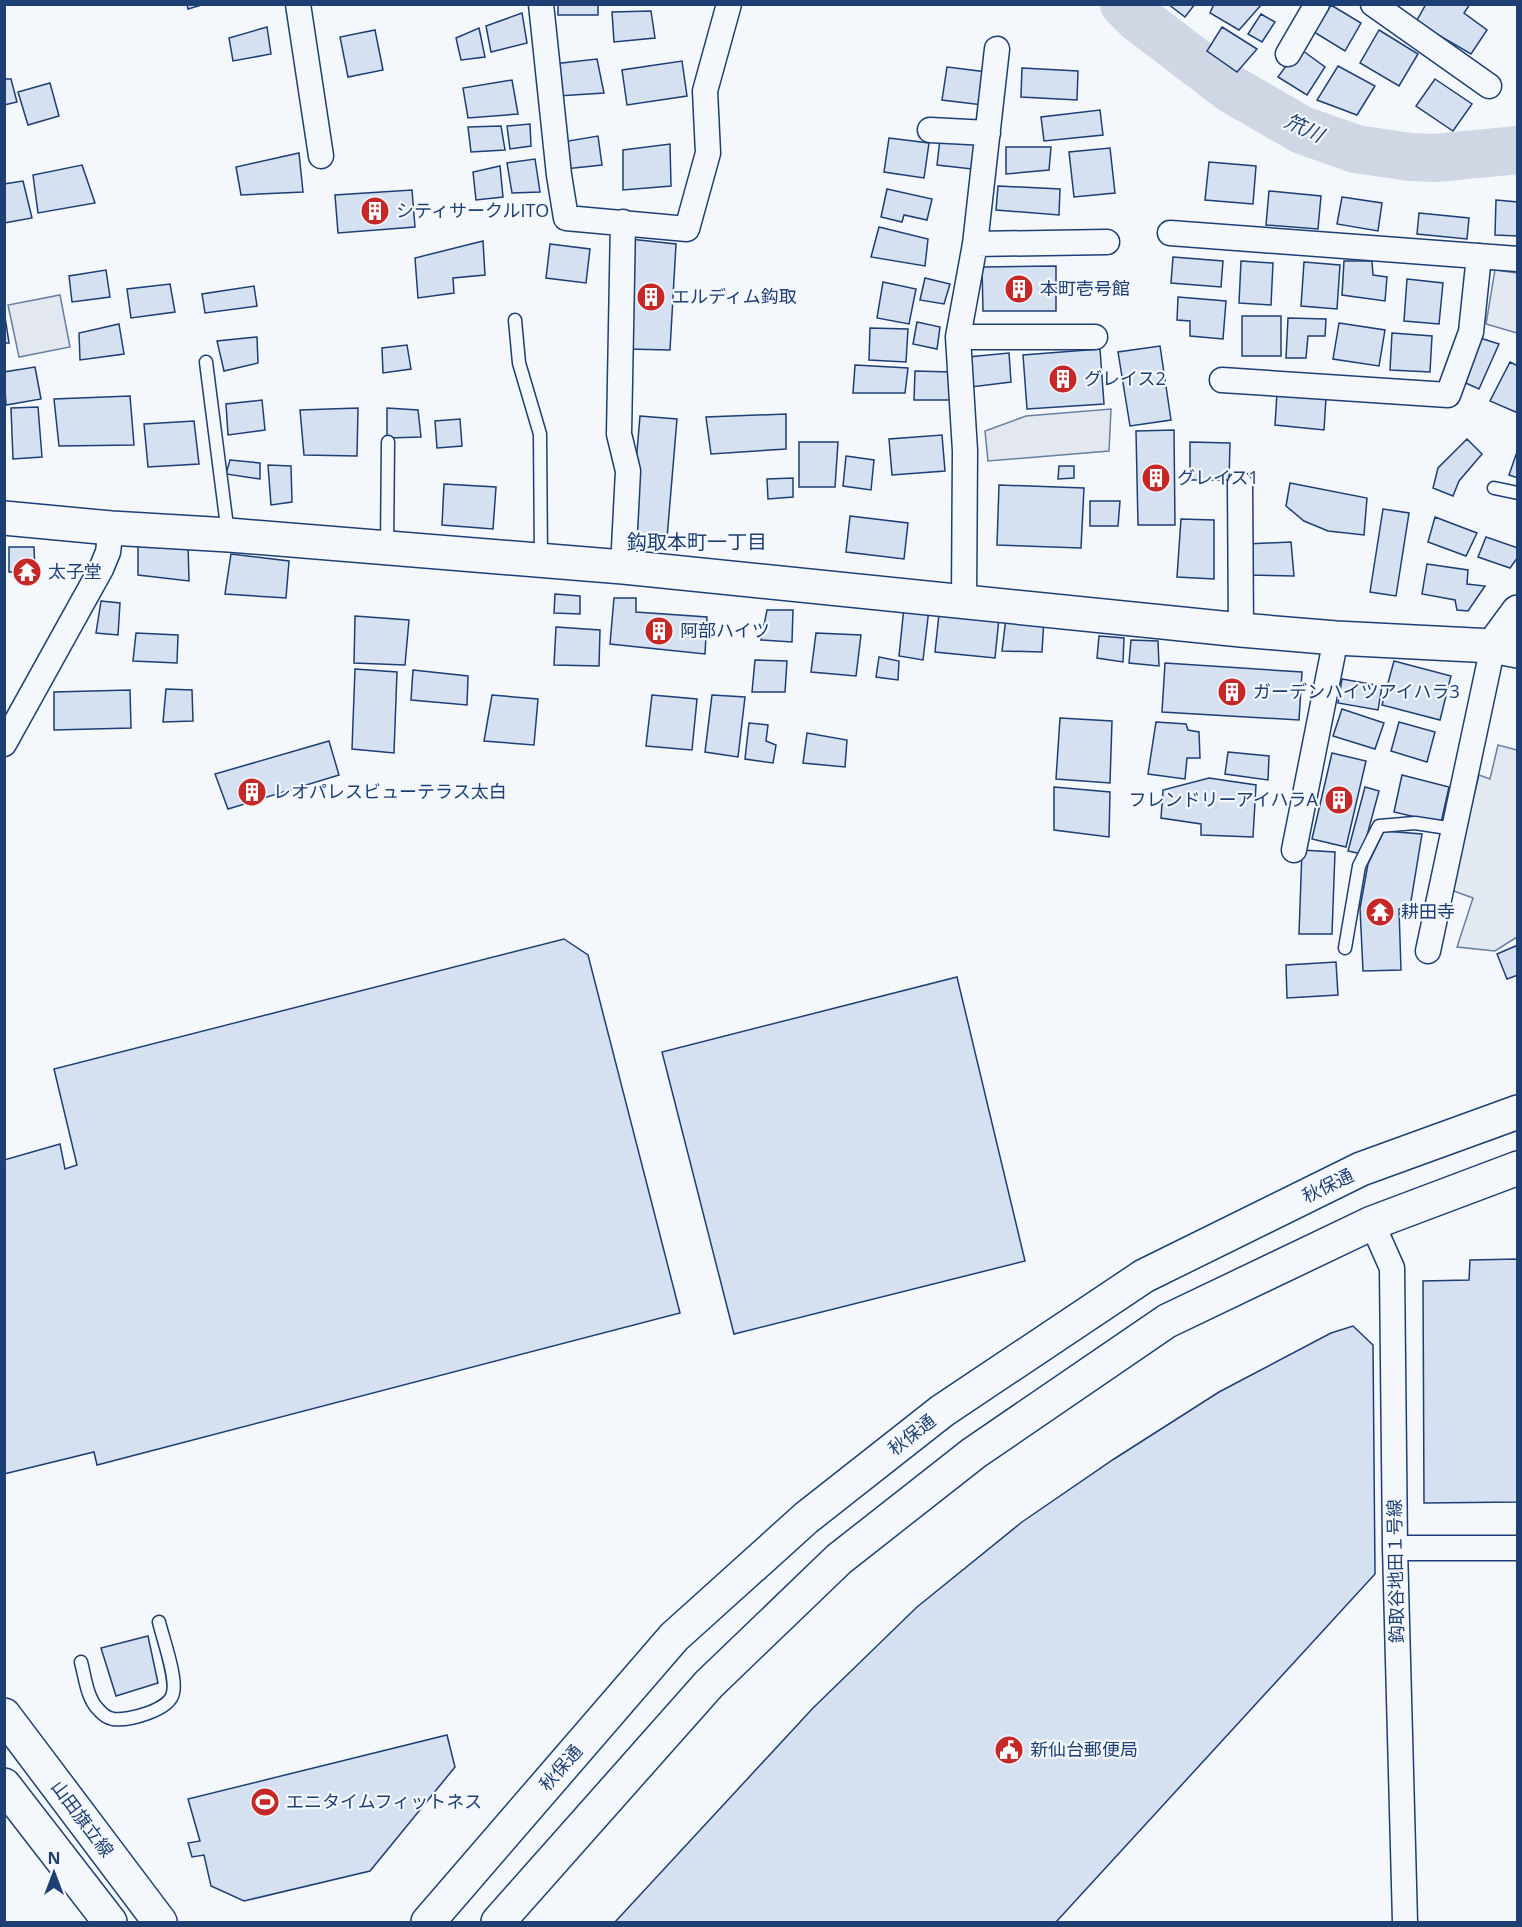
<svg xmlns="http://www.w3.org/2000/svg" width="1522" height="1927" font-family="'Open Sans','Noto Sans JP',sans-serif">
<rect width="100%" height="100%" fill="#f4f7fb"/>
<path fill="#e3e9f0" stroke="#687fa3" stroke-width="1.5" d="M1495,270l22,3v60l-31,-9z
M1498,745l19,5v187l-22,14 -38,-4 16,-49 -22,-8 28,-115 11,4z"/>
<path fill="#e3e8f0" stroke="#687fa3" stroke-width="1.5" d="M60,295l10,52 -51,10 -11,-52z
M1111,409l-2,42 -121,10 -3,-30 41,-15z"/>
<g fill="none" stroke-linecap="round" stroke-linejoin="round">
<path stroke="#cfd7e4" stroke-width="48" d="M1124,4l14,14 93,71 71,41 54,19 54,8 25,1 83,-8"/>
</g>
<path fill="#d5e0f0" stroke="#1d3f73" stroke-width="1.5" d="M187,4h18l-17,5z
M558,4h40v11h-40z
M1168,4h27l-10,13z
M1214,4h48l-23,26 -29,-17z
M1426,4h44l-6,9 23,17 -16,24 -55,-32z
M1331,5l30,18 -16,28 -31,-19z
M651,11l4,27 -41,4 -2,-30z
M522,13l5,30 -36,9 -5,-26z
M1261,14l14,8 -13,20 -14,-8z
M267,27l4,27 -38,7 -4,-23z
M1222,27l35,22 -20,23 -30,-21z
M479,28l6,29 -24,3 -5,-22z
M375,30l8,40 -35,7 -8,-40z
M1379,30l39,24 -19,32 -39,-23z
M1299,48l26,19 -18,28 -29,-18z
M597,59l7,34 -46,3 -5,-32z
M682,61l5,35 -60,9 -5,-35z
M1338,66l37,20 -18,29 -40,-15z
M947,67l48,6 -4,33 -49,-6z
M1022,68l56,3 -1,29 -56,-3z
M4,79h7l6,23 -13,3z
M1435,79l37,25 -19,27 -37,-25z
M512,80l6,34 -50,4 -5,-30z
M50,83l9,33 -31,9 -10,-33z
M1100,110l3,25 -59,6 -3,-24z
M530,124l1,22 -21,3 -3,-23z
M501,126l4,24 -34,2 -3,-25z
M598,136l4,29 -37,4 -3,-27z
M889,138l40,5 -5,35 -40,-6z
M940,139l36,4 -4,26 -35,-4z
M670,144l1,42 -48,4v-40z
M1006,147h45l-2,23 -43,4z
M1110,148l5,45 -41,4 -5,-45z
M299,153l4,39 -62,3 -5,-28z
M535,159l5,33 -28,1 -5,-30z
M1209,162l47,4 -3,38 -48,-4z
M82,165l13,38 -57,10 -5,-38z
M500,166l3,31 -27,3 -3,-28z
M23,181l9,37 -28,5v-39z
M998,186l62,3 -1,26 -63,-5z
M887,189l45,10 -5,21 -23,-5 -2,7 -21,-5z
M412,190l3,37 -77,6 -3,-38z
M1269,191l52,5 -3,33 -52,-4z
M1342,197l40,6 -4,28 -41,-7z
M1496,200l22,2v34l-23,-1z
M1419,213l50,5 -2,21 -50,-5z
M879,227l49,12 -3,27 -54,-9z
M630,239l46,5 -6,106 -43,-1z
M483,241l2,34 -32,3 1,15 -36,5 -3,-40z
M550,244l40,5 -4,34 -40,-5z
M1173,257l50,4 -2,26 -50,-4z
M1241,261l32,2 -2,42 -32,-2z
M1344,261h28l1,14 14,2 -2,24 -43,-6z
M1304,262l36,3 -3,44 -36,-3z
M1056,266v45h-73l-1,-44z
M106,270l4,27 -38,5 -3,-26z
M925,278l25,6 -6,20 -24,-4z
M1407,279l36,4 -4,41 -35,-3z
M883,282l33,7 -7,35 -32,-6z
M170,284l5,28 -44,6 -4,-29z
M254,286l3,20 -52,7 -3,-19z
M1178,297l48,4 -3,38 -33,-3v-15l-13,-1z
M4,310l5,33h-5z
M1242,316h39v40h-39z
M1288,318l38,1 -1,17h-17l-2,22h-20z
M917,322l23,5 -3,22 -24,-5z
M1339,323l46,7 -6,36 -46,-7z
M119,324l5,30 -44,6 -1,-27z
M870,328l38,1 -2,33 -37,-2z
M1392,333l40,3 -2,36 -40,-2z
M257,337l1,26 -34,8 -7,-30z
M1477,337l22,7 -20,45 -20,-9z
M407,345l4,24 -28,4 -1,-25z
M1160,346l11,74 -41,6 -12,-74z
M1100,349l4,55 -77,5 -4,-54z
M1009,353l2,29 -40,5 -3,-30z
M1510,362l8,4v47l-28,-12z
M855,365l53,3 -3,25h-52z
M35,367l6,32 -35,6 -2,-33z
M915,371l37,1v28h-38z
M1277,393l49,5 -2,32 -49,-5z
M130,396l4,49 -75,1 -5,-47z
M262,400l3,30 -37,5 -2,-31z
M38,407l4,50 -29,2 -2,-51z
M358,408l-1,48 -53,-1 -4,-45z
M387,408l31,2 3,27 -34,1z
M786,414v35l-75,5 -5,-37z
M640,416l37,3 -10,119 -37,-3z
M460,419l2,27 -25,2 -2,-27z
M194,421l5,43 -51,3 -4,-43z
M1174,430l1,95h-37l-2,-94z
M942,435l3,36 -53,4 -3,-36z
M1467,439l15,15 -23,27 -6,15 -20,-8 5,-20z
M799,442h39l-3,45h-36z
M1190,442l40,1 -1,37h-39z
M1518,449v29l-9,-3z
M846,456l28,4 -3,30 -28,-4z
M230,460l30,3v16l-34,-5z
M268,465l23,1 1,36 -21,3z
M1059,466h15v12l-16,1z
M793,478v19l-25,2 -1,-20z
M1290,483l77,15 -3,37 -36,-4 -24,-10 -18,-15z
M444,484l52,3 -3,42 -51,-4z
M999,485l85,3 -3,60 -84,-3z
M1090,501h30l-2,25h-28z
M1383,509l26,4 -13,83 -26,-4z
M850,516l58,7 -4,36 -58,-7z
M1435,517l42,16 -11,23 -38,-14z
M1181,519l33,1v59l-37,-2z
M1486,537l32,11v9l-8,11 -32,-11z
M1291,542l3,34 -47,-1v-31z
M138,543h50l1,38 -51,-6z
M9,547h25l1,25h-26z
M231,554l58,7 -3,37 -61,-4z
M1427,564l41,6 -1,14 18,2 -17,25 -11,-1 -2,-10 -33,-6z
M555,594l25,2v18l-26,-1z
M614,598h22v14l71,5 -2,37 -95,-10z
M101,601l19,2 -2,32 -22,-2z
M904,607l25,2 -6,51 -24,-4z
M767,610h26l-1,32 -31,-2z
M939,614l60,4 -4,40 -60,-6z
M355,616l54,4 -4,45 -51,-2z
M1006,618h38l-2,34 -40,-1z
M556,627l44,3 -1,36 -45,-1z
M136,633l42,2 -1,28 -44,-2z
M816,633l45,2 -5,41 -45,-4z
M1099,636l25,2 -1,24 -26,-4z
M1131,640l27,1 1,25 -30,-3z
M879,657l20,4 -1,19 -22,-3z
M755,660l32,1 -2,31h-33z
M1394,661l57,15 -11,44 -58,-15z
M1165,663l137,9 -3,48 -137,-8z
M355,669l42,3 -3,81 -42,-4z
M413,670l55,6 -1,29 -56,-5z
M1342,679l40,7 -4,24 -40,-7z
M166,689l26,1 1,31 -30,1z
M130,690l1,38 -77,2v-38z
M492,695l46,4 -4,46 -50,-4z
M652,695l45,4 -5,51 -46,-4z
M712,695l33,2 -7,60 -33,-5z
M1342,709l42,14 -9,26 -42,-13z
M1060,718l52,3 -2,62 -54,-4z
M1156,722l30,2 2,6 11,2 1,26h-13l-2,21 -37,-5z
M1399,722l36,10 -8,30 -36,-11z
M749,723l19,2 -2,16 10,4 -3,18 -28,-4z
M807,733l40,7 -2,27 -42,-4z
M329,741l10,34 -111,34 -13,-35z
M1228,752l41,4 -1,24 -43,-6z
M1332,753l34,8 -20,86 -34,-8z
M1402,775l47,12 -8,36 -47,-11z
M1209,778l47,7 -3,52 -52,-2v-11l-40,-6 2,-28z
M1054,787l56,5 -1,45 -55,-7z
M1365,787l14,4 -17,63 -14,-3z
M1384,831l38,3 -12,73 -11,2 2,61 -38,1 -3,-63 8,-44z
M1302,850l33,2 -3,82h-33z
M564,939l24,16 92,358 -583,152 -3,-13 -90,22v-314l56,-16 5,25 12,-4 -23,-96z
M1518,945v30l-11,4 -10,-25z
M1336,962l2,33 -51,3 -1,-33z
M957,977l68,284 -291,73 -72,-282z
M1518,1259v243l-94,1 -1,-222 46,-1 1,-20z
M1353,1326l20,19 2,229 -319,348h-441l198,-214 104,-101 105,-85 92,-63 105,-67 112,-59z
M148,1636l10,47 -42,13 -15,-48z
M447,1735l8,32 -85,104 -126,30 -33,-15 -7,-31 -12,2 -4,-14 12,-2 -12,-42z"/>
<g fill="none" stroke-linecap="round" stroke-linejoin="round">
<g stroke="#1d3f73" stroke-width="15">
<path id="lane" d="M515,320l4,43 21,71 1,126
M206,362l22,172
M1494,488l24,5
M387,548l1,-106
M1345,948l14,-82 20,-40 36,-3 39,6
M81,1662c4,15 6,36 17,47 4,5 10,9 15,10 16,2 57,-9 60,-26 4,-16 -10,-54 -14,-71"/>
</g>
<g stroke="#1d3f73" stroke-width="27">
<path id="street" d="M298,4l23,152
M541,4l18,171 7,43 121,11 21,-76 -3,-62 24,-87
M1373,4l116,82
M1288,54l29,-50
M930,130l58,3
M623,222l-4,212 9,37 -5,96
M1170,233l348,26
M975,244l132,-2
M958,337h137
M1222,380l226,15 23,-63 8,-76
M1240,484l1,146
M964,600l1,-149 -7,-114 17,-93 22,-195
M4,744l97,-175 7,-17 3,-24
M1294,850l42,-212
M1428,951l65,-305
M1372,1223l20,45 3,280 10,374
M1395,1548h123"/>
</g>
<g stroke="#1d3f73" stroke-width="36">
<path id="secondary" d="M4,518l107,10 118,7 394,32 618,63 95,8 157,8 25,5
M1493,646l25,-34
M4,1715l156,207
M4,1785l106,137"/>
</g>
<g stroke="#1d3f73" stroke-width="36">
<path id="highway" d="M428,1922l246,-285 132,-119 136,-107 202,-135 217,-107 157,-57
M498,1922l211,-238 130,-125 135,-106 193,-132 205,-98 146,-55"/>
</g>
<use href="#lane" stroke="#f4f7fb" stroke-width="12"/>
<use href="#street" stroke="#f4f7fb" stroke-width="24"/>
<use href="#secondary" stroke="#f4f7fb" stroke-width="33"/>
<use href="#highway" stroke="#f4f7fb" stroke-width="33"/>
</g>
<defs>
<g id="building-disc" transform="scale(1.5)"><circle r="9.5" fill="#c62828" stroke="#f4f7fb"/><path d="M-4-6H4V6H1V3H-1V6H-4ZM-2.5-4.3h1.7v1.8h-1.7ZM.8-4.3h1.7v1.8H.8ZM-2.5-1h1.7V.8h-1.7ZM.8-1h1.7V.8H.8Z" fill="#fff"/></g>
<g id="temple-disc" transform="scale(1.5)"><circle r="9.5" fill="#c62828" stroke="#f4f7fb"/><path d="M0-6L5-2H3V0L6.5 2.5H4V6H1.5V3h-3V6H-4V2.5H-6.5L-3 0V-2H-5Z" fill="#fff"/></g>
<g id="civic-disc" transform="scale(1.5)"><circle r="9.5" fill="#c62828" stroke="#f4f7fb"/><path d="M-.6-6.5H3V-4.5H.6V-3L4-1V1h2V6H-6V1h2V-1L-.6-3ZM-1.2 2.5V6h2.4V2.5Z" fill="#fff"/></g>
<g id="stadium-disc" transform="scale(1.5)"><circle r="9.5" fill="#c62828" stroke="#f4f7fb"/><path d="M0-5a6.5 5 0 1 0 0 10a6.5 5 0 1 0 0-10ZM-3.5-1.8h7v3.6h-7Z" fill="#fff"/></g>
</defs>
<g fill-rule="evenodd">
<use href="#building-disc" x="375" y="211"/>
<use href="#building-disc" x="1019" y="289"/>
<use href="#building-disc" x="651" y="297"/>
<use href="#building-disc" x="1063" y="379"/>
<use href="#building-disc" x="1156" y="478"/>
<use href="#temple-disc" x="27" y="572"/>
<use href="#building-disc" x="659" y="631"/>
<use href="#building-disc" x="1232" y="692"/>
<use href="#building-disc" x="252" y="792"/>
<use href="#building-disc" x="1339" y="800"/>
<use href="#temple-disc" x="1380" y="912"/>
<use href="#civic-disc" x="1009" y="1750"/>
<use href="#stadium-disc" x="265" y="1802"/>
</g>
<g text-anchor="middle" stroke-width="4.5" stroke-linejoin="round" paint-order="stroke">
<g font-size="18" fill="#1d3f73" stroke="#f4f7fb" text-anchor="start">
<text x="396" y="217">シティサークルITO</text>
<text x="1040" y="295">本町壱号館</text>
<text x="672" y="303">エルディム鈎取</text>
<text x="1084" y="385">グレイス2</text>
<text x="1177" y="484">グレイス1</text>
<text x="48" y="578">太子堂</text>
<text x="680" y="637">阿部ハイツ</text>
<text x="1253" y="698">ガーデンハイツアイハラ3</text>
<text x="273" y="798">レオパレスビューテラス太白</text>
<text x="1318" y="806" text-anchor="end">フレンドリーアイハラA</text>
<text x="1401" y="918">耕田寺</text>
<text x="1030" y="1756">新仙台郵便局</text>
<text x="286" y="1808">エニタイムフィットネス</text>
</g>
<g font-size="18" fill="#1d3f73" stroke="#f4f7fb">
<text transform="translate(1328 1186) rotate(-26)" y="6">秋保通</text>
<text transform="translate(912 1435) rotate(-38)" y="6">秋保通</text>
<text transform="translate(1396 1571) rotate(-91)" y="6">鈎取谷地田１号線</text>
<text transform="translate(561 1768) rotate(-49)" y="6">秋保通</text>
<text transform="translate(82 1819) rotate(53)" y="6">山田旗立線</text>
</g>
<g font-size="20" font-style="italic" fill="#1d3f73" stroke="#f4f7fb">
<text transform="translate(1304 128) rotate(25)" y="7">笊川</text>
</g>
<g font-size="20" fill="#1d3f73" stroke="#f4f7fb">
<text x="697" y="549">鈎取本町一丁目</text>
</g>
</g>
<rect width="1522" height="1927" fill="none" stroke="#1d3f73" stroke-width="12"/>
<g transform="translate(54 1873)" stroke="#f4f7fb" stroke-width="4.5" paint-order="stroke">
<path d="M0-4.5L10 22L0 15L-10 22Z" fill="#1d3f73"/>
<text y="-9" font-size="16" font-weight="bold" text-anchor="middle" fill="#1d3f73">N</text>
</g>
</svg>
